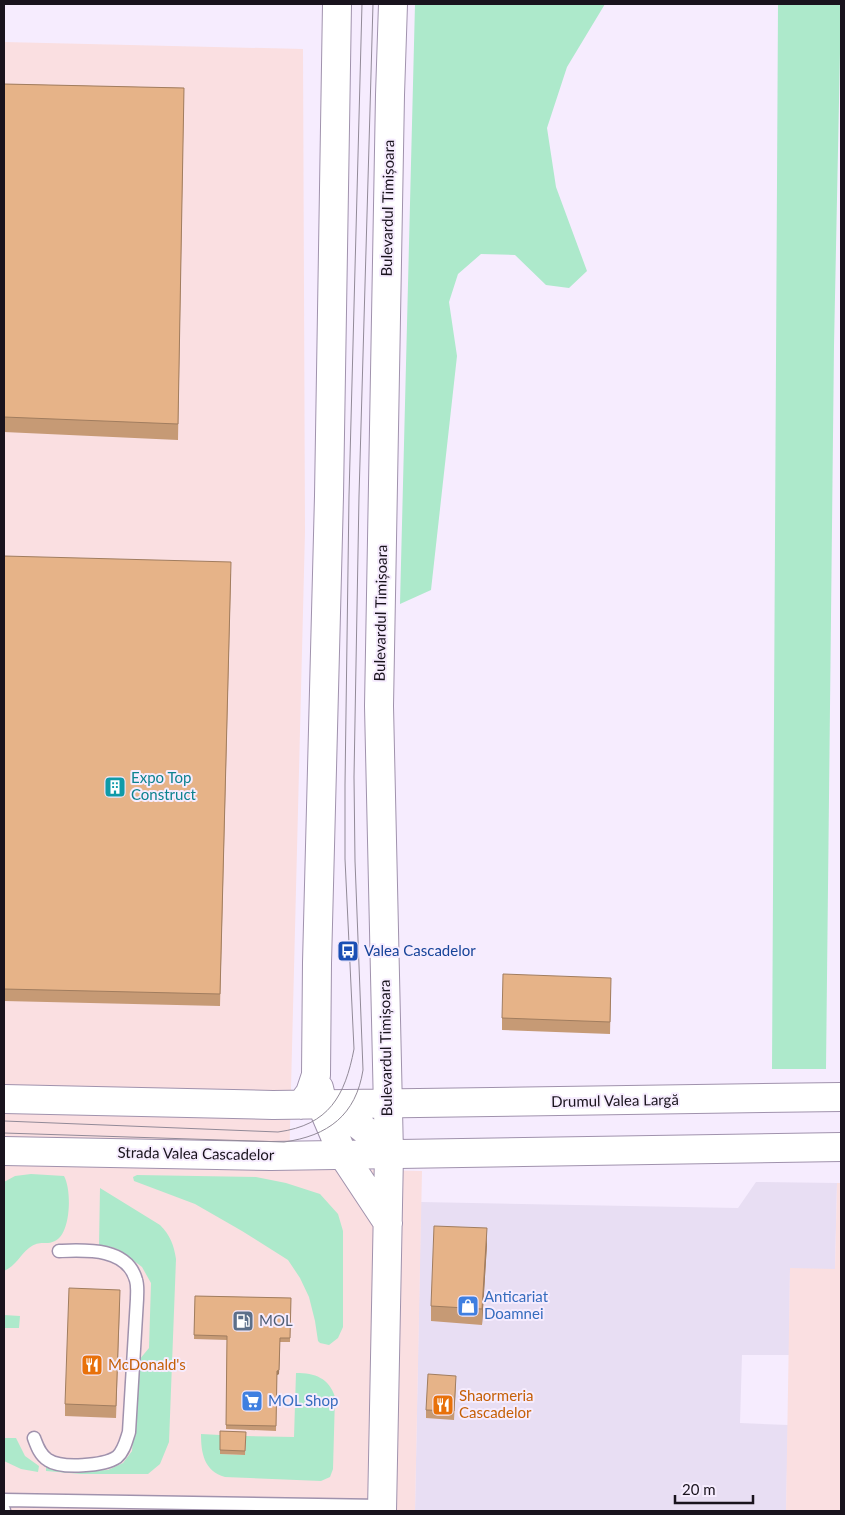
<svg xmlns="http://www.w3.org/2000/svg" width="845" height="1515" font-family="Lato,sans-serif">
<rect width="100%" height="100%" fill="#f6ecfe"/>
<path fill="#e8def3" d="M756,1182l81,1 -2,86h-45l-1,86h-47l-2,68 48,2 -2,86h-371l6,-309 317,6z"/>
<path fill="#fadfe1" d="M4,42l299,7 2,483 -16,636 133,3 -7,340h-411z
M837,1183h4v328h-55l4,-243 45,1z"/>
<path fill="#ade9cb" d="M415,4h190l-38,63 -20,61 9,59 31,84 -18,17 -23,-3 -31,-30 -34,-1 -23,20 -9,28 8,54 -26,234 -31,14z
M778,4h63l-7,342 -8,723h-54z
M31,1174l33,2c8,14 7,58 -9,65 -10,5 -14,-2 -26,7 -9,7 -13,18 -25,23v-89l11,-6z
M137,1175l119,2 30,6 34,11 18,20 5,17v96l-5,11 -9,7 -9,-2 -2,-2 -3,-20 -6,-24 -9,-19 -12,-18 -46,-29 -47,-27 -61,-23 -1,-4z
M100,1188l60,37c10,10 14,20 16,34l-7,183 -9,22 -12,10h-67l-35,-3v-4l35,4 27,-1 15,-7 9,-12 7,-91 10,-12 2,-65 -9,-16 -21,-16 -9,-4 -13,-1z
M4,1315l16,1 -1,12h-15z
M296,1373c19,0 33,5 39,24l-2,72 -3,8 -9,4 -96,-4c-21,-6 -24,-24 -24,-43l19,1v19l25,1 1,-19 48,1z
M4,1438h12l9,18 14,10 -1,6 -17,-3 -17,-8z"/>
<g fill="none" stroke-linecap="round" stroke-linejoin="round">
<g stroke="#a092ad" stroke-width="15">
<path id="service" d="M34,1438c3,8 6,17 14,22 13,9 56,6 69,-3 7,-6 9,-16 12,-25l8,-133c0,-6 1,-13 -1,-19 -9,-33 -51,-30 -77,-29
M4,1500l378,6
M4,1510v1"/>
</g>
<g stroke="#a092ad" stroke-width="30">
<path id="tertiary" d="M343,1155l45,68
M382,1511l7,-357"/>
</g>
<g stroke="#a092ad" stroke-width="30">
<path id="secondary" d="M319,1088l6,25 18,42
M4,1099l269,6 568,-8
M301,1105l9,-12 6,-18 1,-112 12,-467 8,-492
M325,1106c26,10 46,27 64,48
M4,1151l267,5 570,-9
M389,1154l-10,-448 11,-611 3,-91"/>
</g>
<use href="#service" stroke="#fff" stroke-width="12"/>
<use href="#tertiary" stroke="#fff" stroke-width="28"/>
<use href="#secondary" stroke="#fff" stroke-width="28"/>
<path stroke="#928a98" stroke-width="1" d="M4,1121l274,11c51,-7 67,-36 76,-83l-9,-190v-74l4,-289 13,-492
M4,1133l280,9c44,-6 72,-27 79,-72l-8,-209 -1,-84 5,-281 14,-492"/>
</g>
<path fill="#c69a75" d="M4,84l180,4 -6,352 -174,-8z
M4,556l227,18 -11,432 -216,-5z
M611,990l-1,44 -108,-4v-12z
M487,1244l-5,81 -51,-4v-15z
M195,1296l96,2 -1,44h-10l-1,32 -2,1 -1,56 -50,-2 1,-89 -33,-1z
M120,1302l-4,116 -51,-2v-12z
M456,1384l-2,36 -28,-2v-8z
M220,1431l26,1 -1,23 -25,-1z"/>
<path fill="#a17d5f" d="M487,1228v16l-5,81v-16z
M280,1338l-1,36 -2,1 -1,56 1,-60z"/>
<path fill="#e6b388" stroke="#a17d5f" d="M4,84l180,4 -6,336 -174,-7z
M4,556l227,6 -11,432 -216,-5z
M503,974l108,4 -1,44 -108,-4z
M434,1226l53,2 -5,81 -51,-3z
M69,1288l51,2 -4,116 -51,-2z
M195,1296l96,2 -1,40h-10l-1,32 -2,1 -1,55 -50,-1 1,-89 -33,-1z
M428,1374l28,2 -2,35 -28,-1z
M220,1431l26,1 -1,19 -25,-1z"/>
<defs>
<g id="building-square" transform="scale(1.125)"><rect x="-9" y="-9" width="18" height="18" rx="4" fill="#0f9aa8" stroke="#f6ecfe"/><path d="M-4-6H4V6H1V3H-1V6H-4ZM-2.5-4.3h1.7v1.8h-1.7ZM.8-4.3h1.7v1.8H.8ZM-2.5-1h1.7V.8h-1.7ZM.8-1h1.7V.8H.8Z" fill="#fff"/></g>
<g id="bus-square" transform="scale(1.125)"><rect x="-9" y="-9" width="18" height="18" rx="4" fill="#1a4fb4" stroke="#f6ecfe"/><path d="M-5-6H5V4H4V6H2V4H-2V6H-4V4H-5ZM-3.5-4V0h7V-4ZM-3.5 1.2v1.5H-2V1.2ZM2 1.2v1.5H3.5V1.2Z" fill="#fff"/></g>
<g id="shop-square" transform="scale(1.125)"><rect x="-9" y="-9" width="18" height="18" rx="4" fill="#3f7fe0" stroke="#f6ecfe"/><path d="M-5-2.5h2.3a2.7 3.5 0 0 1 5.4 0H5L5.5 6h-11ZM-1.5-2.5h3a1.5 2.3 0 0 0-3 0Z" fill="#fff"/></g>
<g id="fuel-square" transform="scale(1.125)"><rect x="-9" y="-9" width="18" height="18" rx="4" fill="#5c6f8a" stroke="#f6ecfe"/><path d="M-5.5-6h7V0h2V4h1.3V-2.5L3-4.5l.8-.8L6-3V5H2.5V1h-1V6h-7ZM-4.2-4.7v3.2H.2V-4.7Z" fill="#fff"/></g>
<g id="restaurant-square" transform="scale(1.125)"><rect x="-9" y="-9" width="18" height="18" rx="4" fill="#e8710a" stroke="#f6ecfe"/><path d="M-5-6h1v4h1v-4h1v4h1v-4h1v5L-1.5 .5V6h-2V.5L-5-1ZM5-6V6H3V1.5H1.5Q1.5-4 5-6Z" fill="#fff"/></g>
<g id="supermarket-square" transform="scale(1.125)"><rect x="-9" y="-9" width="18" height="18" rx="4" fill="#3f7fe0" stroke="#f6ecfe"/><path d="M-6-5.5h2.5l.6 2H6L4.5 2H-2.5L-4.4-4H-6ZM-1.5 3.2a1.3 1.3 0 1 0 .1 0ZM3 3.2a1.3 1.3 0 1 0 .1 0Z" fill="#fff"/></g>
</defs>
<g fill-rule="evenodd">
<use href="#building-square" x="115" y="787"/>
<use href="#bus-square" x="348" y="951"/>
<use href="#shop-square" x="468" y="1306"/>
<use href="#fuel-square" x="243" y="1321"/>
<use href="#restaurant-square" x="92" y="1365"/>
<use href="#supermarket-square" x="252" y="1401"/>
<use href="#restaurant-square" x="443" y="1405"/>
</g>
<g text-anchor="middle" stroke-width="4" stroke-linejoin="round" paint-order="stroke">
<g font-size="15" fill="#19131d" stroke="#f6ecfe">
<text transform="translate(388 208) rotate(-89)" y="5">Bulevardul Timișoara</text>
<text transform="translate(381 613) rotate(-89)" y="5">Bulevardul Timișoara</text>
<text transform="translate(386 1048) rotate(-91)" y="5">Bulevardul Timișoara</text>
<text transform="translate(615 1101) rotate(-1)" y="5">Drumul Valea Largă</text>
<text transform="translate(196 1154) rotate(1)" y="5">Strada Valea Cascadelor</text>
</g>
<g font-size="15" fill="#0d838f" stroke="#f6ecfe" text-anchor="start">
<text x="131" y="783">Expo Top<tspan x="131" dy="17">Construct</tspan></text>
</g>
<g font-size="15" fill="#164399" stroke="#f6ecfe" text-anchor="start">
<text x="364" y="956">Valea Cascadelor</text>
</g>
<g font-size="15" fill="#366cbe" stroke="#f6ecfe" text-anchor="start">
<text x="484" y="1302">Anticariat<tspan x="484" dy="17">Doamnei</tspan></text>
<text x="268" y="1406">MOL Shop</text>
</g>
<g font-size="15" fill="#4e5e75" stroke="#f6ecfe" text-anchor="start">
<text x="259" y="1326">MOL</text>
</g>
<g font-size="15" fill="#c56008" stroke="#f6ecfe" text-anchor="start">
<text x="108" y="1370">McDonald's</text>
<text x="459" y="1401">Shaormeria<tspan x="459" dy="17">Cascadelor</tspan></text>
</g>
</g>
<rect width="845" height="1515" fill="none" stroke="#19131d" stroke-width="10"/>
<path d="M675 1495v8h78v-8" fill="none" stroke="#19131d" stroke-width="2.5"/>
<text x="682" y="1495" font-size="15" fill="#19131d" stroke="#f6ecfe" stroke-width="4" paint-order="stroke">20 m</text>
</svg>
